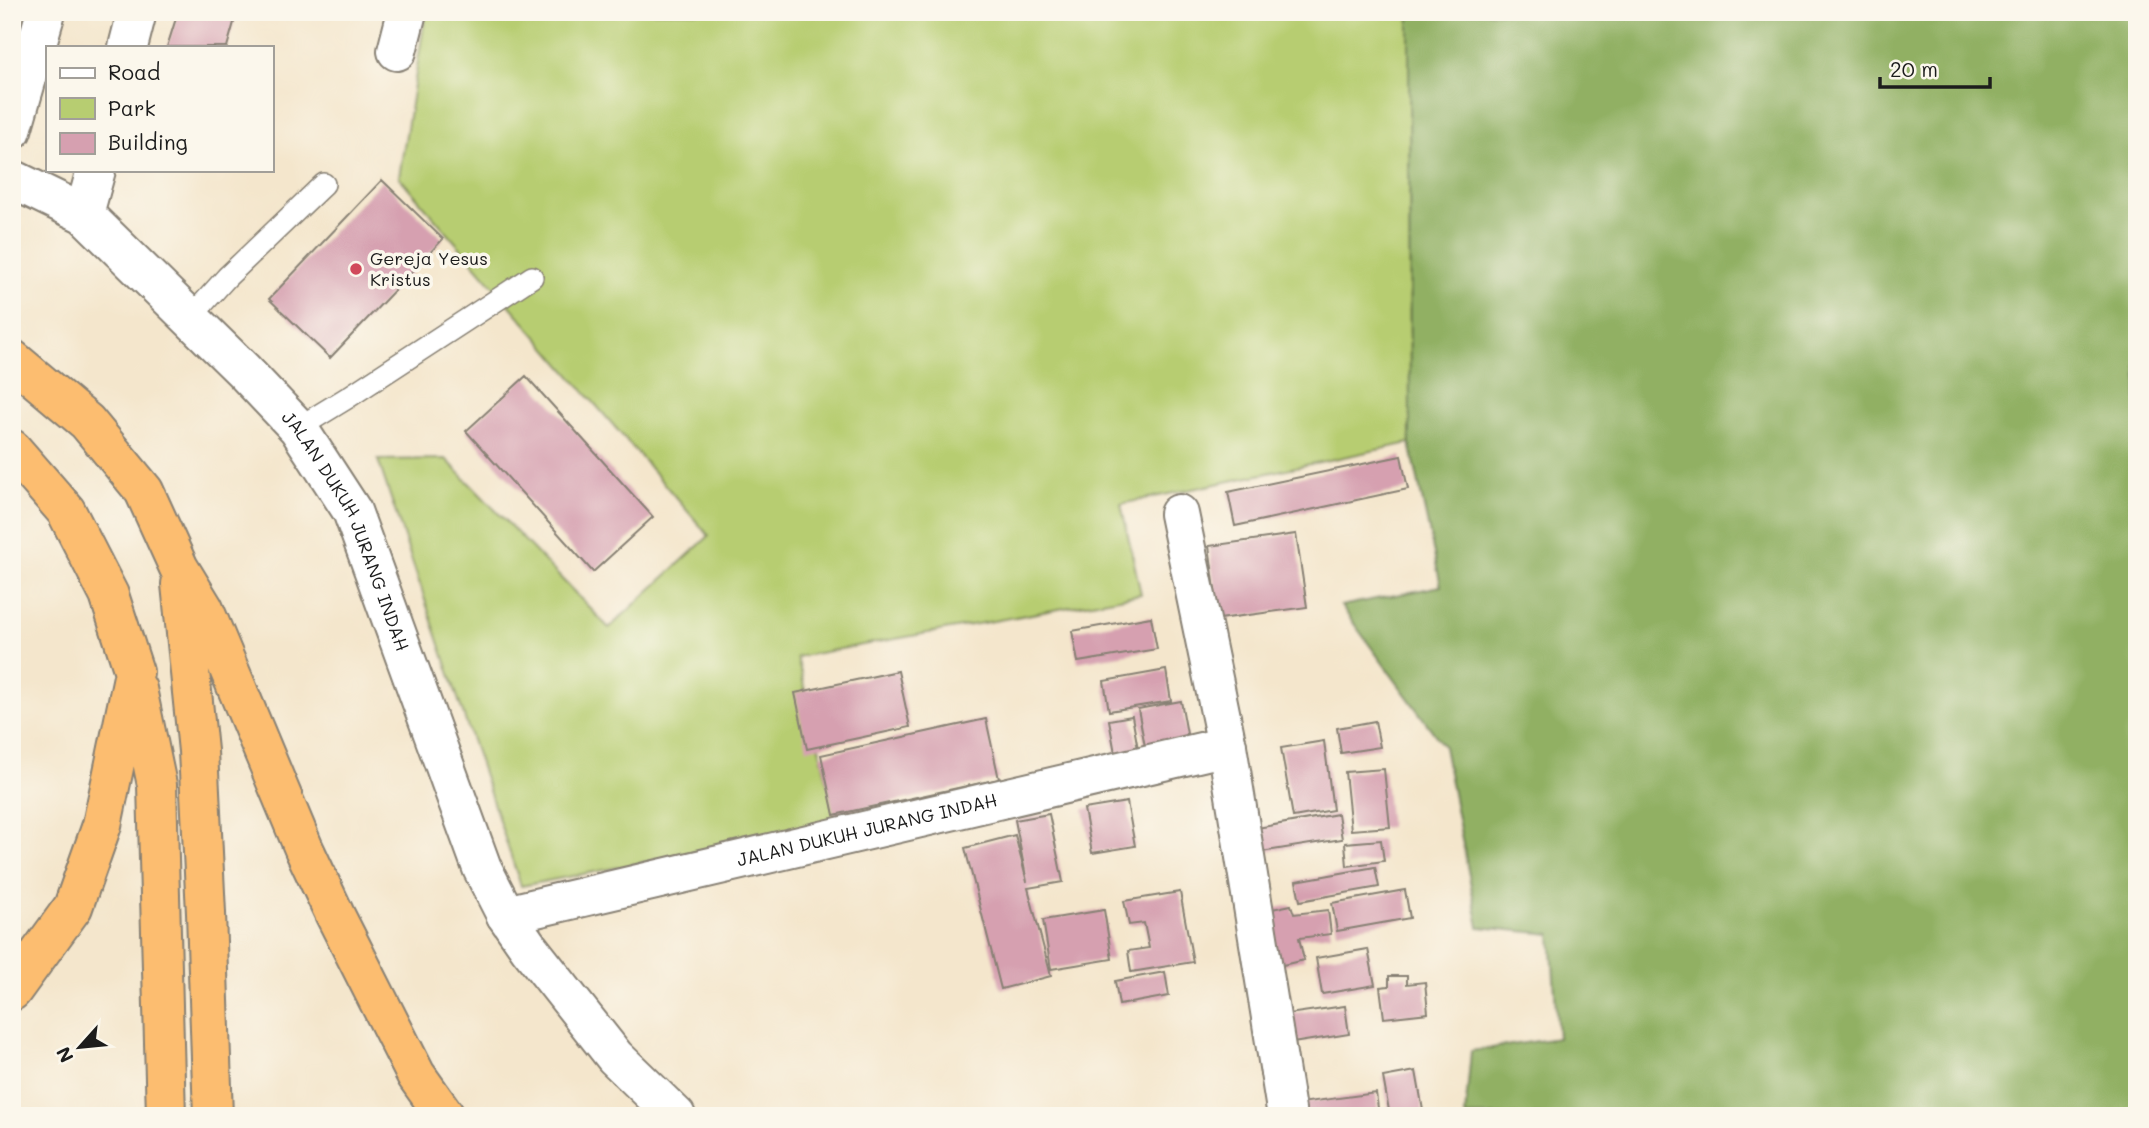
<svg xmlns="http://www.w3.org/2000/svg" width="2149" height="1128" font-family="Mali,sans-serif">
<rect width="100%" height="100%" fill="#fbf7ec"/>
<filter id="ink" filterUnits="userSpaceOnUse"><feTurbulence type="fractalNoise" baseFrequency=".0143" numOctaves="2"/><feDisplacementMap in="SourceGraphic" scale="14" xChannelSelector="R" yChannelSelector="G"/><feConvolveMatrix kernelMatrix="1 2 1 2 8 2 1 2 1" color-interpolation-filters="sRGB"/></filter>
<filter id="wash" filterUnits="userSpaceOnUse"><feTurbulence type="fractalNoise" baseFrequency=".00686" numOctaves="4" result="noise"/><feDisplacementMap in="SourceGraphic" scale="28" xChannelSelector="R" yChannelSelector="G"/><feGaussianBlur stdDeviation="1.57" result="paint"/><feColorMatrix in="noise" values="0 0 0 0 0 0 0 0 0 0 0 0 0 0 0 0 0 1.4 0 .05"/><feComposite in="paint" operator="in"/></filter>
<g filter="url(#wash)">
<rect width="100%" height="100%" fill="#f4e6cc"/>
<path fill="#b7cd71" stroke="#6a7446" stroke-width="2" d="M426,12h983l1,431 -289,61 20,90 -344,63 41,168 -317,61 -143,-426 68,-1 163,169 100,-92 -310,-359z"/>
<path fill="#91b063" stroke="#566640" stroke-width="2" d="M1409,12h728v1104h-672l6,-65 87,-13 -7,-104 -72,-7 -35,-180 -103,-141 100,-20 -31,-143z"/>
<g id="blocks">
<path fill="#d6a0b0" d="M178,12h59l-10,35h-60z
M382,180l61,59 -113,119 -61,-59z
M526,376l127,141 -60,55 -127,-141z
M1401,456l7,33 -173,37 -7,-34z
M1296,534l11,73 -88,12 -10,-73z
M1151,617l6,32 -79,13 -6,-31z
M1166,670l5,31 -62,10 -5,-30z
M898,671l12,56 -103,22 -12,-56z
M1181,701l8,44 -43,7 -8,-43z
M1132,716l8,44 -23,4 -8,-44z
M986,719l13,60 -165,36 -13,-60z
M1375,721l5,26 -39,6 -4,-25z
M1324,741l9,69 -40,7 -12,-69z
M1384,769l6,58 -39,3 -6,-58z
M1127,802l8,44 -43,7 -8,-44z
M1049,814l14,68 -35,6 23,88 -50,13 -36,-141 50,-13 12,47 -12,-62z
M1338,814l4,25 -81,13 -4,-24z
M1381,840l3,21 -37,5 -2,-23z
M1375,867l4,20 -79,14 -4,-20z
M1405,890l5,28 -73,13 -5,-28z
M1180,892l13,70 -62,10 -3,-21 21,-3 -5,-25 -15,2 -5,-24z
M1291,905l3,9 34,-4 3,24 -32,4 5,22 -34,8 -12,-56z
M1104,910l8,49 -61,10 -8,-49z
M1368,949l7,36 -53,9 -6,-36z
M1165,972l4,24 -50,9 -4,-24z
M1389,976h18v8l18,-2 3,31 -44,5 -4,-31 9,-1z
M1345,1006l4,28 -63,10 -5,-29z
M1416,1071l8,45h-34l-7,-39z
M1376,1093l3,23h-86l-1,-12z"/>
</g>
</g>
<g filter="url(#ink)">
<use href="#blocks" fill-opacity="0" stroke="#888174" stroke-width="2"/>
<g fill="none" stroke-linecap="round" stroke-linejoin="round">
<g stroke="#888174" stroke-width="24">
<path id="service" d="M190,318l37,-41 97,-93
M298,428l49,-30 185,-121"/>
</g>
<g stroke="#888174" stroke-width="42">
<g id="minor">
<path d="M128,47l9,-35"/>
<path d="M397,51l10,-39"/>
<path d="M12,130l34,-118"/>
<path id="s1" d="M12,179l72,35 159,156 55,58 54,83 130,357 24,47 23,33 86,109 61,59"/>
<path d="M84,214l12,-44"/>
<path d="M1179,514l48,232 60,370"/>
<path id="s2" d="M506,915l721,-169"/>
</g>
</g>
<g stroke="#888174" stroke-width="42">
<path id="motorway" d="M12,359l75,63 57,69 35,77 25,41 100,240 31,66 81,160 29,41
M12,449l54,62 43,84 25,77 -32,153 -29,82 -61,84
M181,584l17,167 8,162 7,203
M137,689l20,96 9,331"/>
</g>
<use href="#service" stroke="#fff" stroke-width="21"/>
<use href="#minor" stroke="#fff" stroke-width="38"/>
<use href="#motorway" stroke="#fcbd6f" stroke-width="38"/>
</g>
</g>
<circle fill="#d1495b" stroke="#fbf7ec" stroke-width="2.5" cx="356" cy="269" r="7"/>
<g text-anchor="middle" stroke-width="7" stroke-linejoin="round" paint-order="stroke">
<g font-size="18" fill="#1c1c1c" stroke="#fbf7ec" text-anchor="start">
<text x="370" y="265">Gereja Yesus<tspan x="370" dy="21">Kristus</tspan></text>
</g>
<g font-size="18" fill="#1c1c1c" stroke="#fbf7ec">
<text dy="6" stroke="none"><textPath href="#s1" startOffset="497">JALAN DUKUH JURANG INDAH</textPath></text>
<text dy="6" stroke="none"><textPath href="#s2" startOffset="371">JALAN DUKUH JURANG INDAH</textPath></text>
</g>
</g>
<rect width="2149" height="1128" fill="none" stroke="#fbf7ec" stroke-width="42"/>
<rect x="46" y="46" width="228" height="126" fill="#fbf7ec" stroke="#a29f99" stroke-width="2"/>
<rect x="60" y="68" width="35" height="10" fill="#ffffff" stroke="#a29f99" stroke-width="2"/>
<text x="108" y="80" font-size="21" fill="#1c1c1c">Road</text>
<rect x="60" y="98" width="35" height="21" fill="#b7cd71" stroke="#a29f99" stroke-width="2"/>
<text x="108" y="116" font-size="21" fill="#1c1c1c">Park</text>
<rect x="60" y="133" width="35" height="21" fill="#d6a0b0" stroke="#a29f99" stroke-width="2"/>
<text x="108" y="150" font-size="21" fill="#1c1c1c">Building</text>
<g transform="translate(80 1047) rotate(243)" stroke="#fbf7ec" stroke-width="5" paint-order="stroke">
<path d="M0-5L12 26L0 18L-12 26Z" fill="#1c1c1c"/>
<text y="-10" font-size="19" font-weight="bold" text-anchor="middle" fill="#1c1c1c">N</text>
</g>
<path d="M1880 77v10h110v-10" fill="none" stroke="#1c1c1c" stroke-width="3.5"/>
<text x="1890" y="77" font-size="21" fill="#1c1c1c" stroke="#fbf7ec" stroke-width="5" paint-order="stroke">20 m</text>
</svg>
